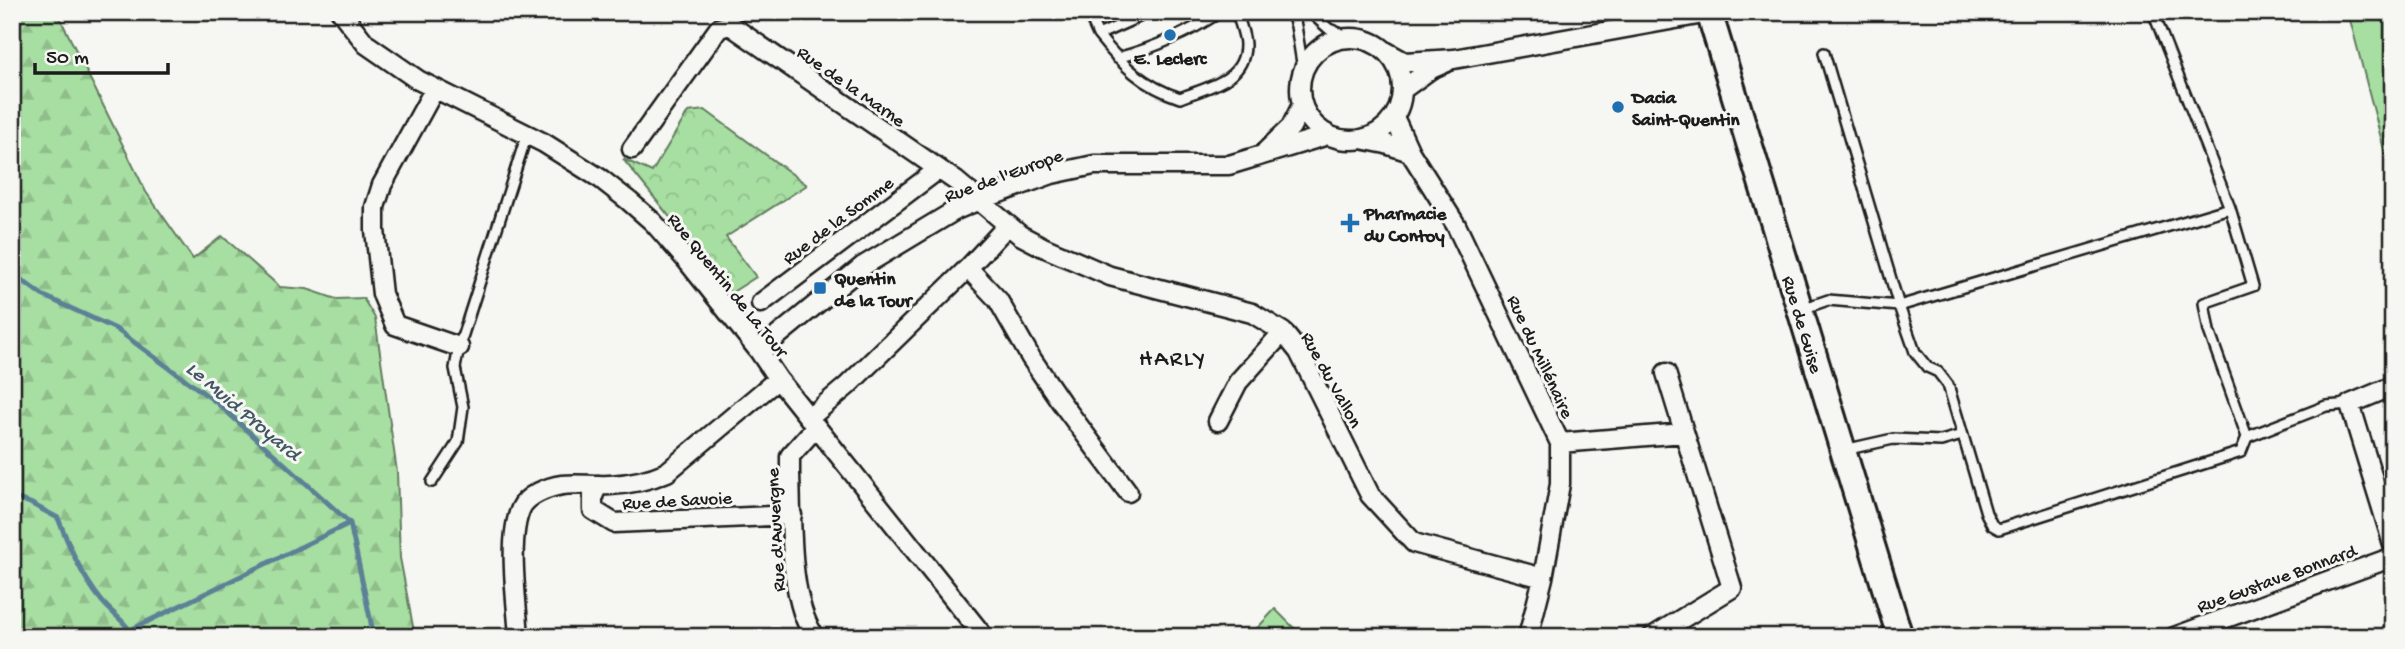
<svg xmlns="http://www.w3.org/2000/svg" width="2405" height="649" font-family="'Gochi Hand',sans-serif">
<defs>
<pattern id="forest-firs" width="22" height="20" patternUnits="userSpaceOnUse" patternTransform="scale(1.75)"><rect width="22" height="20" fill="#a7dea2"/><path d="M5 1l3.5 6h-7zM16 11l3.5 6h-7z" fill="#8fbe8b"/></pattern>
<pattern id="park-crowns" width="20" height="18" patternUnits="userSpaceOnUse" patternTransform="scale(1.75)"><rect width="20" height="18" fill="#a7dea2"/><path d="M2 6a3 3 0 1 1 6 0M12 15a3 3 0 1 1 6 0" fill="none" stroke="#8fbe8b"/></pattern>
</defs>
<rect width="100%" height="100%" fill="#f6f6f2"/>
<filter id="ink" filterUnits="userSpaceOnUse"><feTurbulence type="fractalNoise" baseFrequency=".0143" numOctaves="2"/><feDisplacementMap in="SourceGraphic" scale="14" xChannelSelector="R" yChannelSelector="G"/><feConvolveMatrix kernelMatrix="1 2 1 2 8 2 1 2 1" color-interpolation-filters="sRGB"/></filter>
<g filter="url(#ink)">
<path fill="#a7dea2" stroke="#627d5f" stroke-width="2" d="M2348,12h45v172z
M1275,609l24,24 -3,4h-47z"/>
<path fill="url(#forest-firs)" stroke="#627d5f" stroke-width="2" d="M12,12h45l89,180 47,67 29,-23 58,51 27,2 29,10 27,-1 12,20 22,154 3,86 15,79h-403z"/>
<path fill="url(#park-crowns)" stroke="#627d5f" stroke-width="2" d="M705,110l102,75 -81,52 30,40 -25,16 -108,-134 29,13 36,-60z"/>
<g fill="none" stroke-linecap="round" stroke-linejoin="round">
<path stroke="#5c8196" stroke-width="5" d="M12,268l7,10 23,17 74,34 100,73 134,121 24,114
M12,497l18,6 28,15c12,30 23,57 43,82 10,13 26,22 33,37
M130,630l220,-107"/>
<g stroke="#1c1c1c" stroke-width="14">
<path id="lane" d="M1088,12l10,23 52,-23
M1291,12l5,14 7,43
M1310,12l19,17 20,8
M1098,35c24,30 45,51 82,63 27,-11 65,-17 65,-53 0,-10 -6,-23 -8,-33
M1824,53l75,253 16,46 12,15 11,5 10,13 38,128 6,12 7,4 242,-77 6,-15 79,-31 24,-2
M1117,58c38,-10 70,-24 103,-46
M2230,208l23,78 -49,17 5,28 38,106
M1802,309l26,-9 71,6 331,-98 -77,-196
M1844,450l49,-11 48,2 21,-6
M432,482l26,-40 5,-35 -8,-39 4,-21 68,-213"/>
</g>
<g stroke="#1c1c1c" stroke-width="23">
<path id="street" d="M341,12l25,32 52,36 126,63 57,36 28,22 24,21 35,40 71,89 19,28 206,258
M1300 89a51 51 0 1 1 102 0a51 51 0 1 1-102 0Z
M1387,52l18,10 49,-3 255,-46
M434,90l-52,95 -7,22v23l7,64 13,31 64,22
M1402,90l29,-21 16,-7
M1394,117l16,35 46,73 104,218v41l-17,94 -15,59
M1361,139l25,5 24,8
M632,149l87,-121 11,-3 226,156 64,54 23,12 67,29 142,37 31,19 16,20 71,143 44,48 129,35
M1266,151l25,-24 11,-22
M968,268l30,32 33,58 30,44 67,90
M761,303l178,-134
M759,351l104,-85 93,-56 21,-9 75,-27 42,-9h135l99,-30
M2393,386l-43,18 43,140
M809,418l38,-32 121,-118 39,-42
M1218,421l20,-39 45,-50
M1560,443l124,-10
M598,485l-5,11v14l21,13 178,-8
M519,637c-2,-34 -12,-99 2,-129 6,-13 27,-21 41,-23 15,-2 32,1 48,0 20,-1 39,-5 57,-13l111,-93
M815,637c-27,-37 -23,-117 -25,-163v-18l26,-29
M1652,637l80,-49 -66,-215
M2174,637l219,-80"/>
</g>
<g stroke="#1c1c1c" stroke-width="30">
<path id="secondary" d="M1709,12l191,625"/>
</g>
<use href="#lane" stroke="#f6f6f2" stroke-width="9"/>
<use href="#street" stroke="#f6f6f2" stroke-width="18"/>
<use href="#secondary" stroke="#f6f6f2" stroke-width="24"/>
</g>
</g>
<g fill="#1f6fb2" stroke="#f6f6f2" stroke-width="2.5">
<circle cx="1170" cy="35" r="7"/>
<circle cx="1618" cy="107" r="7"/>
<path d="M1346.5 212.5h7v7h7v7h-7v7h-7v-7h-7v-7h7z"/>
<rect x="813" y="281" width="14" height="14" rx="3.5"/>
</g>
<g text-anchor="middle" stroke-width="6" stroke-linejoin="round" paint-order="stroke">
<g font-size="19" font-weight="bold" fill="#1c1c1c" stroke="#f6f6f2" text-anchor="start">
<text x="1170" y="64" text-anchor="middle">E. Leclerc</text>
<text x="1632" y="103">Dacia<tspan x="1632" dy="22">Saint-Quentin</tspan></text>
<text x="1364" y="219">Pharmacie<tspan x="1364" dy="22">du Contoy</tspan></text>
<text x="834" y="284">Quentin<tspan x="834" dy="22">de la Tour</tspan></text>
</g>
<g font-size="19" fill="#1c1c1c" stroke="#f6f6f2">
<text transform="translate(852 85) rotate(35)" y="7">Rue de la Marne</text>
<text transform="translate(1003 174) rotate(-20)" y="7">Rue de l'Europe</text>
<text transform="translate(837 219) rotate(-37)" y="7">Rue de la Somme</text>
<text transform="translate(729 284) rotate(51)" y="7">Rue Quentin de La Tour</text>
<text transform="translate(1804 324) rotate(73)" y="7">Rue de Guise</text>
<text transform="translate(1542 356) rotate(65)" y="7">Rue du Millénaire</text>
<text transform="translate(1333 379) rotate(61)" y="7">Rue du Vallon</text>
<text transform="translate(677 499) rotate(-3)" y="7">Rue de Savoie</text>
<text transform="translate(774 530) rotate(-93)" y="7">Rue d'Auvergne</text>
<text transform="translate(2276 577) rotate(-20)" y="7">Rue Gustave Bonnard</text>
</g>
<g font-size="21" font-style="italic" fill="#415763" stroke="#f6f6f2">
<text transform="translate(244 410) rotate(40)" y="7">Le Muid Proyard</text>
</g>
<g font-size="23" letter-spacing="2" fill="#1c1c1c" stroke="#f6f6f2">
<text x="1173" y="365">HARLY</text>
</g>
</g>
<rect width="2405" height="649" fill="none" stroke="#f6f6f2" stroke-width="42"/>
<rect x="21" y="21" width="2363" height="607" fill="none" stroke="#1c1c1c" stroke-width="2.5" filter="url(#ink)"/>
<path d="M35 63v10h133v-10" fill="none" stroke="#1c1c1c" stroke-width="3.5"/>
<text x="46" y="63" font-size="21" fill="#1c1c1c" stroke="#f6f6f2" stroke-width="5" paint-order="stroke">50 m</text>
</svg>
